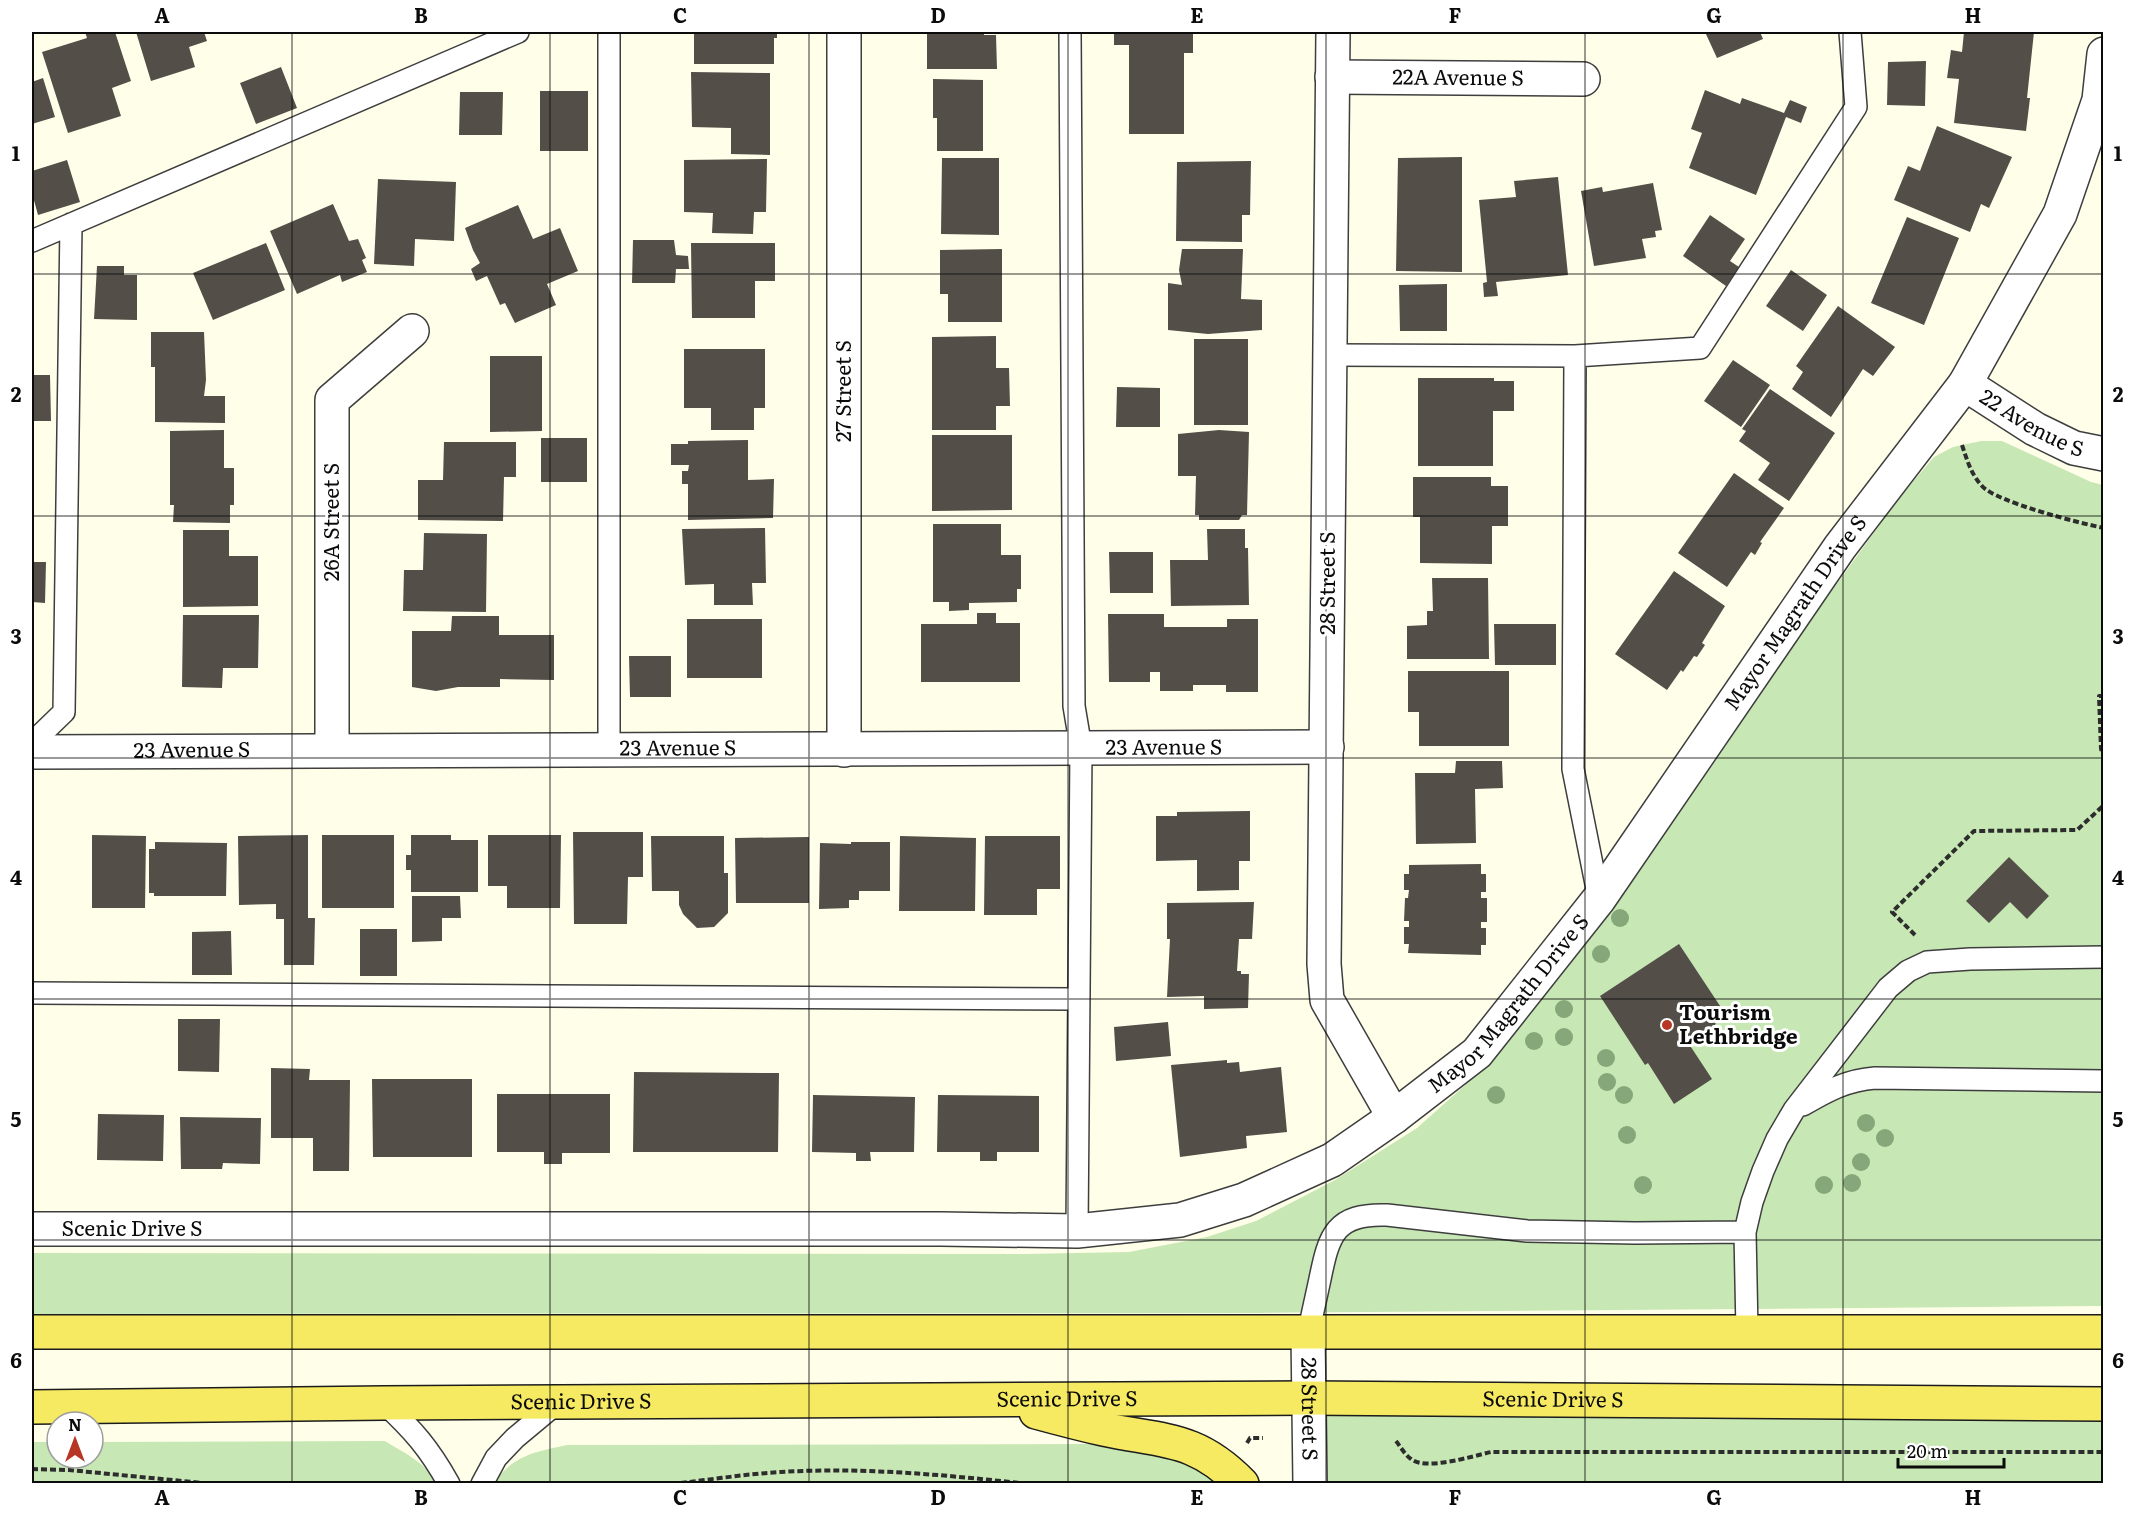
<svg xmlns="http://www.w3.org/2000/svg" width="2135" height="1515" font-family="Literata,serif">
<rect width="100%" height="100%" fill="#fffee9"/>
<path fill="#c7e7b4" d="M1981,441h21l89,41 12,3v821l-849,7 -1222,1v-61l992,1 105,-2 78,-15 49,-16 79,-41 82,-52 74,-66 408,-564 35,-41 19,-10z
M1308,1398l795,11v74h-793z
M385,1441c17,11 43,22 50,42h-403v-41h25v16h36v-16z
M1095,1444l97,18 28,22h-727c20,-29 42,-32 74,-39z"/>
<path fill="#534e48" d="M85,32h30l16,49 -19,7 9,28 -53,17 -26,-81 45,-14z
M136,32h68l3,9 -18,6 6,20 -44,14z
M694,32h83v6h-3v26h-80z
M927,32h57v3h12l1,34h-70z
M1114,32h79v21h-9v81h-55v-89h-15z
M1705,32h55l3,7 -46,19z
M1964,32h70l-7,66h3l-4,33 -72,-8 5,-44 -12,-1 4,-28 11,2z
M1926,61l-1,45 -38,-1 1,-43z
M281,67l16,41 -41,16 -16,-41z
M691,72l79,1v82l-39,-1v-26l-39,-1z
M43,78l12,39 -23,7v-42z
M933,79l50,1v71h-46v-33h-4z
M1705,90l35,14 2,-6 42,15 6,-13 17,7 -6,16 -15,-6 -30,78 -67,-27 13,-35 -11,-4z
M540,91h48v60h-48z
M460,92h43l-1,43h-43z
M1937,126l75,31 -23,51 -8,-4 -11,28 -76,-32 14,-34 12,5z
M1462,157v115l-66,-1 2,-113z
M942,158h57v77l-58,-1z
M767,159l-1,53h-12l-1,22 -41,-1 1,-20 -29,-1v-52z
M67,160l13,42 -42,13 -6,-22v-22z
M1251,161l-1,54h-8v27l-66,-1 1,-79z
M1558,177l10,98 -72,7 2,14 -14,1 -1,-14 4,-1 -8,-82 37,-3 -2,-16z
M378,179l78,3 -2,59 -39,-2 -1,27 -40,-2z
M1653,183l9,47 -7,1 1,6 -14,2 4,19 -52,8 -13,-75 21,-4 1,5z
M333,204l16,37 9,-2 8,19 -4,2 5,12 -25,10 -2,-7 -43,19 -27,-63z
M518,205l15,34 27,-11 18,43 -31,13 9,21 -41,18 -10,-20 -5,2 -13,-29 -11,5 -5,-12 9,-6 -7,-13 -8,-22z
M1710,215l35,24 -15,22 9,6 -13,19 -43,-30z
M1907,217l52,21 -35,87 -53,-22z
M633,240h41l2,15 12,1 1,13h-13l-1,14h-43z
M266,243l19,47 -72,30 -20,-47z
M691,243h84v38h-20v37h-63z
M1002,249v73h-54v-28h-8v-44z
M1182,249h61l-2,50 21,1v30l-54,4 -40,-4v-47l14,2 -3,-15z
M97,266h27v9h13v45l-43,-1z
M1791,270l36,25 -24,36 -37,-25z
M1447,284v47h-47l-1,-46z
M1838,306l57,41 -22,29 -10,-7 -32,48 -39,-28 11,-17 -7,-6z
M151,332h53l2,48 -2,16h21v27l-70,-1v-55h-4z
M996,336v32h13l1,38h-14v24h-64v-93z
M1194,339h54v86h-54z
M684,349h81v59h-11v22h-43v-22h-27z
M490,356h52v75l-52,1z
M1733,360l37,25 -29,42 -37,-26z
M32,375h18l1,46h-19z
M1418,378h76v3h20v30h-21v55h-75z
M1117,387l43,1v39h-44z
M1770,389l65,44 -46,68 -31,-21 12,-17 -31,-22 7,-10 -4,-2z
M224,430v38h10v37h-4v18l-57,-1 1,-17h-4v-74z
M1219,430l30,2 -2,83h-5l-3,5h-40v-5h-4l1,-39h-18v-42z
M932,435h80v75l-80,1z
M541,438h46v44h-46z
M748,440v40l26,-1 -1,39 -85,2v-36h-6v-13h6l1,-6h-18v-21h17v-3z
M444,442h72v35h-12l-1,44 -85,-1v-40h25z
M1734,473l50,35 -24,34 2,1 -7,12 -4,-3 -24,35 -49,-34z
M1413,477h78v9h17v40h-16v38l-72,-1v-46h-7z
M933,524h68v31h20v34h-4v13l-48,1v7l-20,1v-9h-16z
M765,528l1,55h-14l1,22h-39v-21l-29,1 -3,-56z
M1207,529h38v19h3l1,57 -78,1 -1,-46h38z
M183,530h46v26h29v50l-75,1z
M424,533l63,1 -1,78 -83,-1 1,-41h19z
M1109,552h44v41h-43z
M32,562h14l-1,41 -13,-1z
M1674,571l51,35 -23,37 3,2 -8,12 -3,-1 -11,16 -2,-2 -14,20 -52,-36z
M1432,578h56l1,81h-82v-33l20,-1v-14h6z
M977,613h19v10h24v59h-99v-58h56z
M1108,614h56v13h63v-8h31v73h-32v-7h-33v6h-33v-19h-10v10h-41z
M183,615h76l-1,53h-35l-1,20 -40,-1z
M452,616h47v19h55v45l-54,-1v8h-42l-22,4 -24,-4v-56h39z
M687,619h75v59h-75z
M1494,624h62v41h-61z
M629,656h42v41h-41z
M1408,671h101v75h-90v-34h-11z
M1456,761h46l1,27 -28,1 1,54 -60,1 -1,-71h40z
M1250,811v50h-11v29l-42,1v-31l-41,1v-45h21v-4z
M573,832h70v45h-15l-1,47h-53z
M92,835l54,1 -1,72h-53z
M308,835v83h7l-1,47h-30v-46h-8v-15l-37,1 -1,-69z
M322,835h72v73h-72z
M411,835h40v5h27v52h-67v-22h-5v-15h5z
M488,835h73l-1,73h-53v-22h-19z
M651,836h73v37h4v40l-14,14 -17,1 -14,-14 -4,-9v-14h-27z
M900,836l76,2 -1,73h-76z
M985,836h75v53h-23v26h-53z
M809,837v66h-73l-1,-65z
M155,842l72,1 -1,53h-72v-3h-5v-44h6z
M851,842h39v49h-31v9h-10v8l-30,1 1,-66 31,1z
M2009,857l40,39 -22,23 -17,-17 -21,21 -23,-22z
M1481,864v10h5v18h-5v6h6v24h-6v6h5v17h-5v10l-73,-2 1,-9h-5v-17h5v-6h-5l1,-23h3l1,-8h-5v-16h5v-9z
M412,896h48l1,22h-19v23l-30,1z
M1254,902l-2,37h-13l-2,32h4v3h8l-1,34 -44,1v-13l-37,1 3,-58h-3v-36z
M360,929h37v47h-37z
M231,931l1,44h-40v-43z
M1679,944l47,71 -11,9 1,2 -20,14 -2,-3 -7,4 25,38 -38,25 -26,-41 -3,2 -45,-69z
M178,1019h42l-1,53 -41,-1z
M1168,1022l3,34 -55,5 -2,-34z
M1227,1060v3l12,-1 1,10 41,-5 6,65 -41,4 1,12 -67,9 -9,-92z
M271,1068l39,1 -1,11h41l-1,91h-36v-33h-42z
M634,1072l145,1 -1,79h-145z
M372,1079h100v78h-99z
M497,1094h113v59h-48v11h-18v-12h-47z
M813,1095l102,2 -1,55h-44l1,9h-15v-8l-44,-1z
M938,1095l101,1v56h-42v9h-17v-9h-43z
M98,1114l66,1 -1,46 -66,-1z
M180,1117l81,1 -1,46 -37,-1 -1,6h-41z"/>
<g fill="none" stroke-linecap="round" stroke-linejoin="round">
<g stroke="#3e3e3e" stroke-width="24">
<path id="service" d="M609,32v717
M1070,32l4,674 7,42 -4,483
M32,241l486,-209
M1330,355l245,1 125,-8 156,-241 -6,-75
M1575,356l-2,413 26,130
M32,743l32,-31 7,-488
M32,993l1046,6
M1803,1105c24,-14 44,-25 72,-27l229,3
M1747,1331l-2,-99 7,-30 11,-31 14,-32 17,-29 94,-122 20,-17 19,-9 43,-3 134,-2
M1308,1334c4,-18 8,-37 12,-55 9,-44 15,-66 67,-64l140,16 108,2 110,-1
M384,1403c29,27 45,45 65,81
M482,1484l14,-26 19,-20 42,-35"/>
</g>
<g stroke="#3e3e3e" stroke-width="36">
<g id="minor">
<path d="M1333,32l-9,932 3,36 67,117"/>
<path id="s1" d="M1332,77l251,2"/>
<path id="s2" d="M1965,384l70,45 39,19 30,6"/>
<path d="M332,748v-348l80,-69"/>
<path d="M844,750v-718"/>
<path id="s3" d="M32,752c431,-5 863,-3 1295,-5"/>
<path id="s4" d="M32,1229h909l136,2 103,-11 64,-20 88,-40 62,-43 83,-64 122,-154 241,-352 125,-163 95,-170 39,-114 5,-46"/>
</g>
</g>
<g stroke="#3e3e3e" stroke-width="36">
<g id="tertiary">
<path id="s5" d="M1308,1334l2,150"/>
</g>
</g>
<g stroke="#1c1c1c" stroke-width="36">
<g id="primary">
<path d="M32,1332h2072"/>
<path id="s6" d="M32,1407l352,-4 924,-5 796,6"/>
<path d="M1036,1412c22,6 45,12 67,17 60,13 92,7 139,55"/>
</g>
</g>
<path stroke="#2d2d2d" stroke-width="4" stroke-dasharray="6 3" stroke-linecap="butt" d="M1962,445c5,15 9,29 20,41 14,16 97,37 122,42
M2104,696h-5l2,53 3,8
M1915,935l-23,-23 82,-81 103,-1 27,-25
M1396,1441c4,5 9,14 15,18 15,12 62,-3 80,-7h613
M1247,1443l3,-5h13
M32,1469l37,1 144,14
M672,1484c36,-4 73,-10 109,-12 83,-5 165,3 248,12"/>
<use href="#service" stroke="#fff" stroke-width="21"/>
<use href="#minor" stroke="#fff" stroke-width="33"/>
<use href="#tertiary" stroke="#fff" stroke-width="33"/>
<use href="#primary" stroke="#f6ea62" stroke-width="33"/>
</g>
<g fill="#85a779">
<circle cx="1620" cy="918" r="9"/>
<circle cx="1601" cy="954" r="9"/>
<circle cx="1564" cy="1009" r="9"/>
<circle cx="1564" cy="1037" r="9"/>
<circle cx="1534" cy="1041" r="9"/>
<circle cx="1606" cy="1058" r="9"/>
<circle cx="1607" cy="1082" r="9"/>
<circle cx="1496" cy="1095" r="9"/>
<circle cx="1624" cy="1095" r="9"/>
<circle cx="1866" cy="1123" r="9"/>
<circle cx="1627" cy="1135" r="9"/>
<circle cx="1885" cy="1138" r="9"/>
<circle cx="1861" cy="1162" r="9"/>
<circle cx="1852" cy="1183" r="9"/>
<circle cx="1643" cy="1185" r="9"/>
<circle cx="1824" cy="1185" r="9"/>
</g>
<path fill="none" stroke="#0b0b0b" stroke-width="1.5" stroke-opacity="0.55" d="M292,32v1452M550,32v1452M809,32v1452M1068,32v1452M1326,32v1452M1585,32v1452M1843,32v1452M32,274h2072M32,516h2072M32,758h2072M32,999h2072M32,1240h2072"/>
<circle fill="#b73727" stroke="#fff" stroke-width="2" cx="1667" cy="1025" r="6"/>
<g text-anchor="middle" stroke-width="6" stroke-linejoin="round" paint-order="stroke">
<g font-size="21" fill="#0b0b0b" stroke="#fff">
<text dy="7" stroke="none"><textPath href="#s1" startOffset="126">22A Avenue S</textPath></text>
<text transform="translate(844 391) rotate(-90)" y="7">27 Street S</text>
<text dy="7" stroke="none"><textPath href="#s2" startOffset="78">22 Avenue S</textPath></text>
<text transform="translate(332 522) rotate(-90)" y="7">26A Street S</text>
<text transform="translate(1328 583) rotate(-90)" y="7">28 Street S</text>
<text dy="7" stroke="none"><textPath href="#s4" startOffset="2036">Mayor Magrath Drive S</textPath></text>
<text dy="7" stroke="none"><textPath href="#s3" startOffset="1132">23 Avenue S</textPath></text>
<text dy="7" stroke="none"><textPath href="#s3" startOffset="646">23 Avenue S</textPath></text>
<text dy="7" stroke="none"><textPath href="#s3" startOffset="160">23 Avenue S</textPath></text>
<text dy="7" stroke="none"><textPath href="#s4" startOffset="1550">Mayor Magrath Drive S</textPath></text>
<text dy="7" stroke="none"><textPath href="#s4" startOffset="100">Scenic Drive S</textPath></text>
<text dy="7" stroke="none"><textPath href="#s6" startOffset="1035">Scenic Drive S</textPath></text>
<text dy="7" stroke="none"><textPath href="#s6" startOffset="1521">Scenic Drive S</textPath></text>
<text dy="7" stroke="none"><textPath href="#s6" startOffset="549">Scenic Drive S</textPath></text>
<text dy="7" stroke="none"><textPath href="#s5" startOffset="75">28 Street S</textPath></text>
</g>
<g font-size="21" font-weight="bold" fill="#0b0b0b" stroke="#fff" text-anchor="start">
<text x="1679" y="1020">Tourism<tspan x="1679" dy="24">Lethbridge</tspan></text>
</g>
</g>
<rect width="2135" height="1515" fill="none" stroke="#ffffff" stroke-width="66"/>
<g transform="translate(75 1440)"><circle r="28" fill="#ffffff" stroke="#9d9d9d" stroke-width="1.5"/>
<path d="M0-4.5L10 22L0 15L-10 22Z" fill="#b73727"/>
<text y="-9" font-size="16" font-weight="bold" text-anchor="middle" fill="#0b0b0b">N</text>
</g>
<path d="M1898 1458v9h106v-9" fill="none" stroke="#0b0b0b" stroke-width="3"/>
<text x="1907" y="1458" font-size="18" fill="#0b0b0b" stroke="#ffffff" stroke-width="4.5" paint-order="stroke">20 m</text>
<rect x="33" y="33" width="2069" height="1449" fill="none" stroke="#0b0b0b" stroke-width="2"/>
<g font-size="20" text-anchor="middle" font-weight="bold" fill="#0b0b0b">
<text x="162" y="23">A</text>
<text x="421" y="23">B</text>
<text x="680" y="23">C</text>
<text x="938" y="23">D</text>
<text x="1197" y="23">E</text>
<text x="1455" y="23">F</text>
<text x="1714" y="23">G</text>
<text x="1973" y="23">H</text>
<text x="16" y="161">1</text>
<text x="2118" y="161">1</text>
<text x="16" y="402">2</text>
<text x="2118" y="402">2</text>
<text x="16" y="644">3</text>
<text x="2118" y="644">3</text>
<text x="16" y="885">4</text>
<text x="2118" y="885">4</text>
<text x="16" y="1127">5</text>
<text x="2118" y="1127">5</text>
<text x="16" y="1368">6</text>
<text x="2118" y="1368">6</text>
<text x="162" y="1505">A</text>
<text x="421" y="1505">B</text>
<text x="680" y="1505">C</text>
<text x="938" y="1505">D</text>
<text x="1197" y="1505">E</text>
<text x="1455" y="1505">F</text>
<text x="1714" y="1505">G</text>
<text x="1973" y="1505">H</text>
</g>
</svg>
